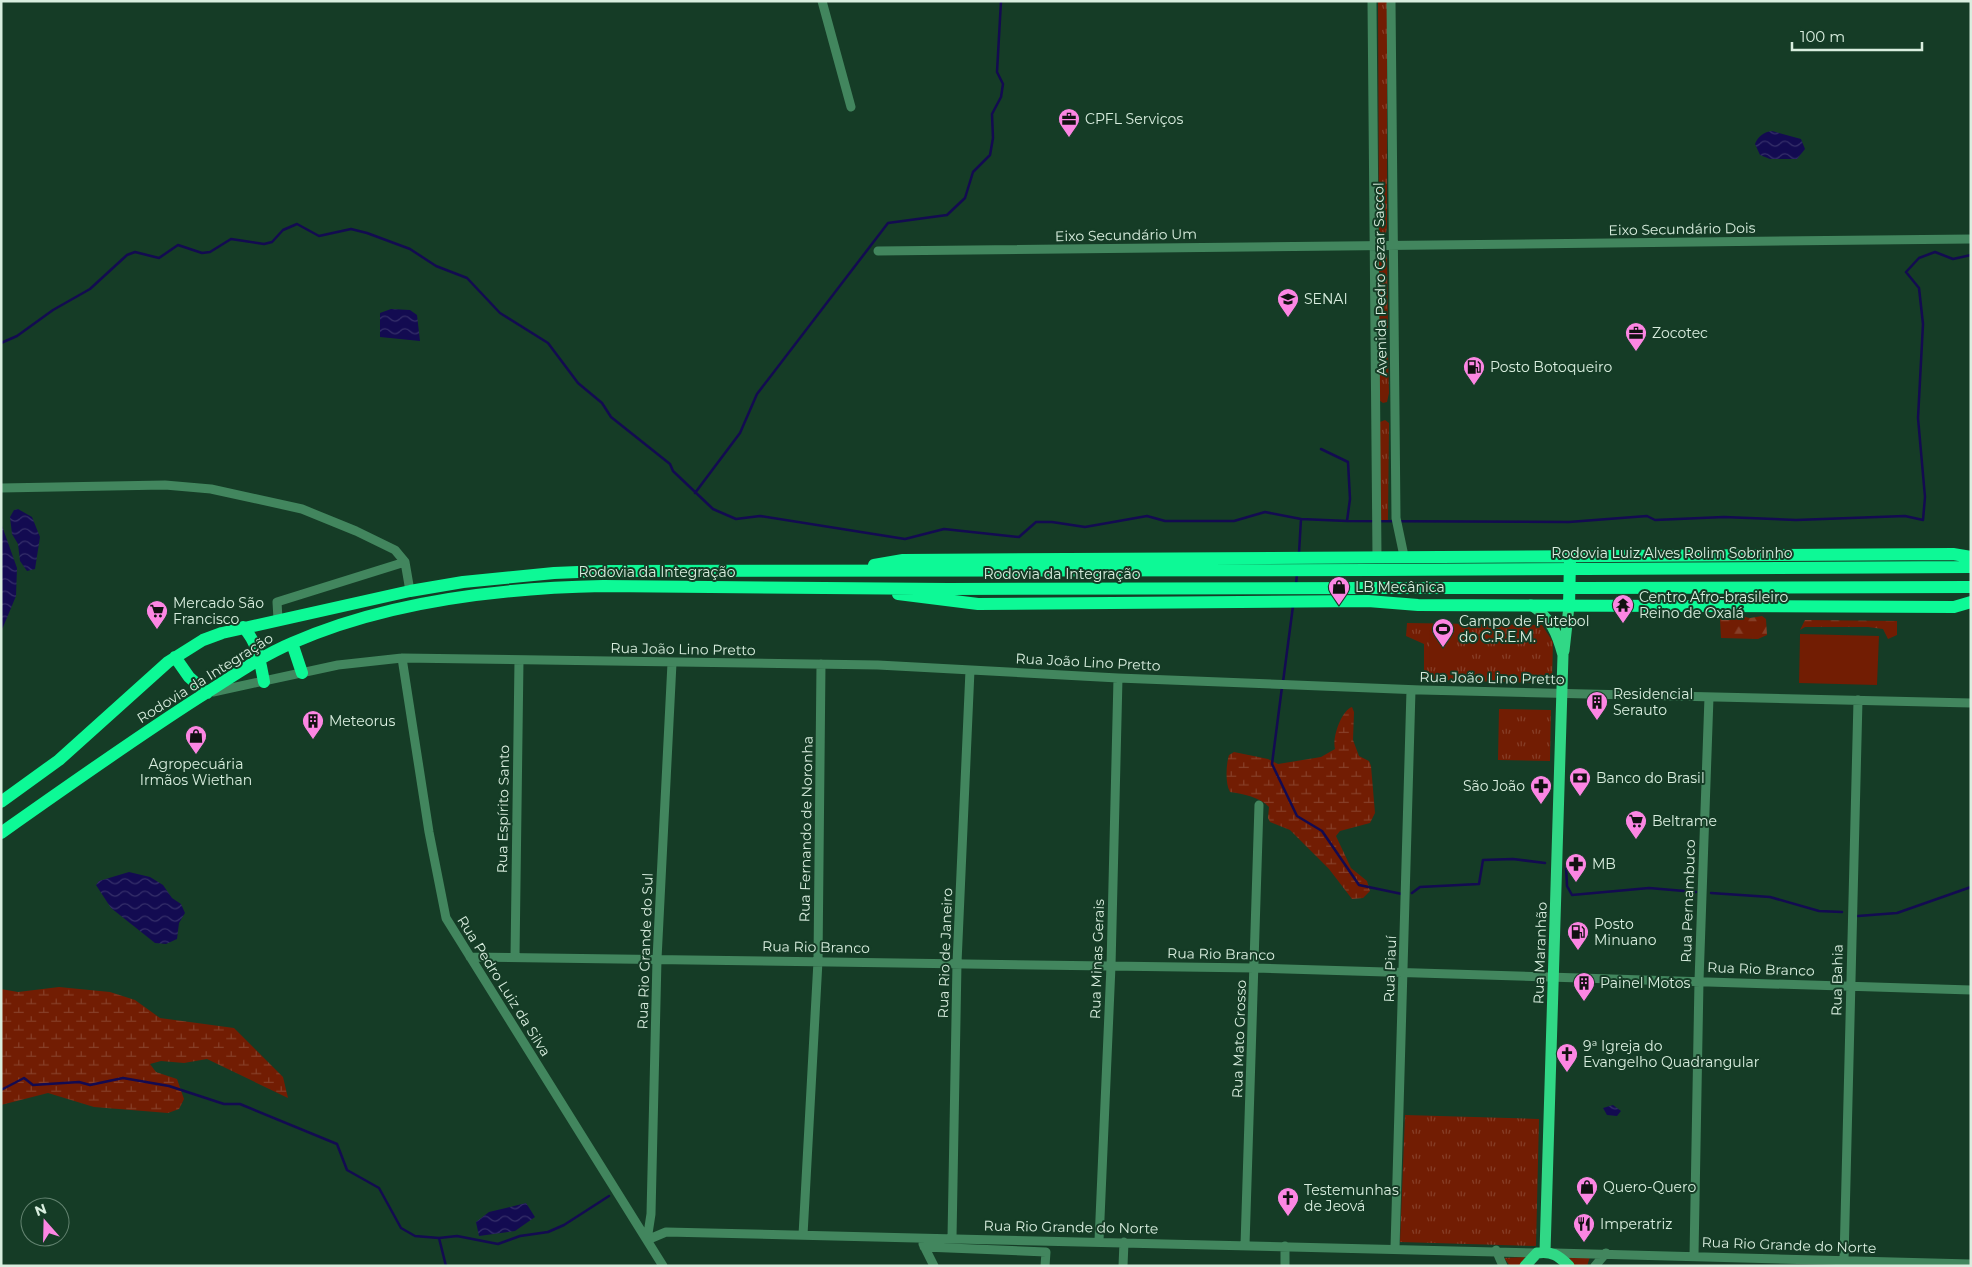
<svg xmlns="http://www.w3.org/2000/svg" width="1972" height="1267" font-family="Montserrat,sans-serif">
<defs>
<pattern id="grass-tufts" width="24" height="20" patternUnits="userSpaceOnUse" patternTransform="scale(1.25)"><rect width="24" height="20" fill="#721d03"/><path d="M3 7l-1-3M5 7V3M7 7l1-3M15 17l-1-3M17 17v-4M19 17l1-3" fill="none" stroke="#863e27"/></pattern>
<pattern id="forest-firs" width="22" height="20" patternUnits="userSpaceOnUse" patternTransform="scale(1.25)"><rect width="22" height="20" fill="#721d03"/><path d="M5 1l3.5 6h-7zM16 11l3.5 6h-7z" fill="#863e27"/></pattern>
<pattern id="wetland-marsh" width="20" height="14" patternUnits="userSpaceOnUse" patternTransform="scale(1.25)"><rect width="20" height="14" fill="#721d03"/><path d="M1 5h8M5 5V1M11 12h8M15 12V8" fill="none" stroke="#863e27"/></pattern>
<pattern id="water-waves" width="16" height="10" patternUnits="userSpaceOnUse" patternTransform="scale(1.25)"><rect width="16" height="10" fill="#130b51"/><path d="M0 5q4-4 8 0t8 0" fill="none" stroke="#352f6a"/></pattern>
</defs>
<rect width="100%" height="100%" fill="#153c26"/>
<path fill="url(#grass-tufts)" d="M1378,1h9v226l-1,6 -4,2 -3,-5z
M1382,252l5,4 1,72 -5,4 -4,-4v-71z
M1383,352l5,2 1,39 -2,9 -4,1 -4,-3v-46z
M1385,420l4,3 -1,98h-8v-99z
M1407,623l135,2 11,17 -1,41 -128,-3v-36l-18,-8z
M1499,709l52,1 -1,51 -52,-1z
M1405,1115l134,4 -3,127 -136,-4z
M1568,1256l22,1 -3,9h-13z
M1525,1257l-4,9h-11l-6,-8z"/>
<path fill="url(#forest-firs)" d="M1731,614l19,4 12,-2 4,3 1,16 -9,4 -37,-1 -1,-19z
M1805,620l92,1v14l-9,4 -5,-10 -15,-2h-63l-5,3z"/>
<path fill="url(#wetland-marsh)" d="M1352,707l2,5 -1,28 6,16 10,5 2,5 4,47 -5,10 -30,8 -4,5 15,32 16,13 3,10 -7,7 -11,1 -23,-30 -39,-39 -20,-8 -2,-4 1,-11c-9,-10 -26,-13 -39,-15 -5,-9 -4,-27 -1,-37l5,-3 34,7 10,5 43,-7 14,-8c-3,-11 6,-38 17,-42z
M59,987l51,5 25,8 25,18 74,10 49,49 5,21 -81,-39 -23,4 -23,-2 -11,3 6,8 21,7 7,20 -5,10 -11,4 -74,-6 -46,-14 -47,12v-116l17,3z"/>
<path fill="#721d03" d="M1429,630h27v37h-26z
M1800,634l79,2 -2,49 -78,-2z"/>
<path fill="url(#water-waves)" d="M1772,131l29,8 4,10 -8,10h-27l-10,-4 -5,-11c3,-8 9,-12 17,-13z
M391,309l19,1 7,5 3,26 -40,-4v-24z
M18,509l14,8 8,20 -5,32 -8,2 -7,-10 -2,-17 -6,-10 -2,-17 4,-7z
M1,523l16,45 -1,28 -15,36z
M129,872l21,5 13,8 9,13 9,6 4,9 -6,10 -2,16 -11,5 -11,-1 -44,-35 -15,-23 3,-4z
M1613,1105l8,6 -4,5 -10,-1 -4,-7z
M526,1203l9,14 -20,14 -36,5 -3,-14 13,-10z"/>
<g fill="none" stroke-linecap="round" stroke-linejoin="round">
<path stroke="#130b51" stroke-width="2.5" d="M1,343l16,-7 36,-26 37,-21 37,-34 8,-3 24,6 19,-13 24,8 8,-1 21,-13 33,5 8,-2 11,-12 14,-6 22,12 32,-7 16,4 43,16 26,17 31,12 33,35 48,30 30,40 24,20 9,14 59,47 3,7 40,38 23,10 24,-3 145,23 39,-10 75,8 17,-15h16l33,5 62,-11 18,5h69l31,-9 36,7 46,2 3,-22 -2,-37 -27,-13
M695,493l45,-60 17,-39 131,-171 59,-8 18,-17 8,-26 17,-17 3,-17 -1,-24 9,-17 2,-13 -6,-12 4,-71
M1347,521l222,1 78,-6 8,4 69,-3 72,3 109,-4 18,4 2,-23 -7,-79 5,-94 -4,-36 -13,-16 13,-14 16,-6 18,7 18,-4
M1299,553l2,-34
M1296,585l1,-12
M1283,682l10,-76
M1282,687l-10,77 25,52 25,15 37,54 43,9
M1566,866l1,20 5,9 77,-7 47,4
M1412,893l8,-6 59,-3 4,-24 30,-1 32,4
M1711,893l59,4 49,14 23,1
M1858,916l39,-3 74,-26
M1,1090l23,-12 9,7 46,-3 11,3 33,-7 46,8 55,18h16l97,40 10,26 32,18 22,40 14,8 24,2 18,-2 41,8 22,-8 28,-4 16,-7 45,-29
M439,1238l7,28"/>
<path stroke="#42865e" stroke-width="9" d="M822,1l29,106
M1372,1l5,555
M1391,1l5,517 8,38
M878,251l1093,-12
M1,488l164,-3 46,4 91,20 54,22 39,19 10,12 5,29
M278,619l-1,-17 128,-40
M402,658l27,174 17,86 217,348
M213,692l125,-27 64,-7 476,7 240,13 303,12 550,13
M470,957l785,11 716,22
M515,957l4,-297
M803,1235l15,-274 3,-297
M952,1238l5,-275 13,-293
M647,1240l19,-8 871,21
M647,1240l4,-26 6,-255 15,-296
M1099,1241l12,-275 7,-288
M923,1244l11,22
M1245,1245l14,-440
M924,1247l122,5 -1,14
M1395,1248l16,-558
M1496,1250l7,16
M1555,1253l416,11
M1694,1256l5,-275 10,-284
M1844,1260l14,-560
M1123,1266l1,-24
M1285,1266v-20
M1595,1266l11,-13"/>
<path stroke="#31d886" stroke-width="11" d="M1531,605c20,13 26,28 32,50l-18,597
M1564,651l5,-45
M1525,1266l12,-13c15,-2 21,2 32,13"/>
<path stroke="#0df996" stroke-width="12" d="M874,565l29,-5 1050,-6 18,3
M1585,569l386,-2
M1585,588l386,-1
M898,594l80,10 390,-3 50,4 536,2 17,-5
M1569,606l1,-46
M243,627c15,16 17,34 21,55
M292,643l10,30
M175,657l14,20 18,16
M1,802l58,-42 109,-98 35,-22 19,-7 188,-42 53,-9 91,-9 48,-2 771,-1
M1,833c65,-46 130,-92 197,-135 31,-19 61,-41 94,-55 95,-42 209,-55 311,-57l345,3 429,-1"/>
<path stroke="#0df996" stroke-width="12" d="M1373,570l212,-1
M1377,588h208"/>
</g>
<defs>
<g id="office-pin" transform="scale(1.125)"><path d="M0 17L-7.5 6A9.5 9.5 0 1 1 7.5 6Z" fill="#fc86e3" stroke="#153c26"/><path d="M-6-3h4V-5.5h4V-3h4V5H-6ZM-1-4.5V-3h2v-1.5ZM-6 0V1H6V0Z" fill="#111"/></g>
<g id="university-pin" transform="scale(1.125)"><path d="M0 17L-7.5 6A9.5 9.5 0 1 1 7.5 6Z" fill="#fc86e3" stroke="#153c26"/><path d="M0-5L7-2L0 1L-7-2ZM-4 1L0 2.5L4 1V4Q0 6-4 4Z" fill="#111"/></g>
<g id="fuel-pin" transform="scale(1.125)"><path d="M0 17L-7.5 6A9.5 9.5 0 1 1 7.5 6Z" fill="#fc86e3" stroke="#153c26"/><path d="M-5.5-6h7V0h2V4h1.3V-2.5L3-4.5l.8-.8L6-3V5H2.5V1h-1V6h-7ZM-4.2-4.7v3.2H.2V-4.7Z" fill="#111"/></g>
<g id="shop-pin" transform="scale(1.125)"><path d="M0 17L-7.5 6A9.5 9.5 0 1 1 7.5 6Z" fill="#fc86e3" stroke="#153c26"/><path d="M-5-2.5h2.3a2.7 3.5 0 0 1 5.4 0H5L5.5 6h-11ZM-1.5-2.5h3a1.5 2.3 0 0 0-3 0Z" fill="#111"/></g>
<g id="temple-pin" transform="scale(1.125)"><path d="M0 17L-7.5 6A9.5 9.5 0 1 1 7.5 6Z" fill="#fc86e3" stroke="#153c26"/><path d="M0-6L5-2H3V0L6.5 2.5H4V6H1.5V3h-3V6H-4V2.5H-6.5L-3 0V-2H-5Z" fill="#111"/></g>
<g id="supermarket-pin" transform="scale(1.125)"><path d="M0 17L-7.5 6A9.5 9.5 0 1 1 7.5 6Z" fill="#fc86e3" stroke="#153c26"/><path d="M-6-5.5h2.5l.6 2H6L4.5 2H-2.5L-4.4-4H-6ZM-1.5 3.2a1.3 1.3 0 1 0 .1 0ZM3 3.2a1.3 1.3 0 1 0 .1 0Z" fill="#111"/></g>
<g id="stadium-pin" transform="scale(1.125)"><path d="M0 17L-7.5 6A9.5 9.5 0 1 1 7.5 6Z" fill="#fc86e3" stroke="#153c26"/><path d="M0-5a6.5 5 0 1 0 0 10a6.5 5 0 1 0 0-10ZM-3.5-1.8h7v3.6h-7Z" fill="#111"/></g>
<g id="building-pin" transform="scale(1.125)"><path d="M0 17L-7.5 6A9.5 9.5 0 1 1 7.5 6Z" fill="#fc86e3" stroke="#153c26"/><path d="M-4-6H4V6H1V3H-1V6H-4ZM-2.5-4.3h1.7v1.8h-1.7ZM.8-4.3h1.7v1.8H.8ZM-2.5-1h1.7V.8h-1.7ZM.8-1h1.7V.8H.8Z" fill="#111"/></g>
<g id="bank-pin" transform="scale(1.125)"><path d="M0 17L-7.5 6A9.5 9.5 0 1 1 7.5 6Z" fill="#fc86e3" stroke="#153c26"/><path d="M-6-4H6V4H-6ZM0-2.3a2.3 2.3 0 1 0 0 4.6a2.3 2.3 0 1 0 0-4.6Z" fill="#111"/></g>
<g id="pharmacy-pin" transform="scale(1.125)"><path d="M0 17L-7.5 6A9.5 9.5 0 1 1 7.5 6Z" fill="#fc86e3" stroke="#153c26"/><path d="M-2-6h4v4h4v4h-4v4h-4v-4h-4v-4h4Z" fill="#111"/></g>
<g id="church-pin" transform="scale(1.125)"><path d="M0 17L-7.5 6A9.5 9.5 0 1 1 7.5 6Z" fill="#fc86e3" stroke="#153c26"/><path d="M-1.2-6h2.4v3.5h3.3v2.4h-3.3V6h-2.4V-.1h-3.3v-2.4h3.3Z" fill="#111"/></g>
<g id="restaurant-pin" transform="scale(1.125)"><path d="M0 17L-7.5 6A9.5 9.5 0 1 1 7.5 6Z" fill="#fc86e3" stroke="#153c26"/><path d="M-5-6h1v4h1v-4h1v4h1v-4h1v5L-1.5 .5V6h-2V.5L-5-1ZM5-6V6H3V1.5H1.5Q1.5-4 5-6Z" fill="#111"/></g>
</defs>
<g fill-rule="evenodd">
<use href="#office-pin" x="1069" y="119"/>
<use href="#university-pin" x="1288" y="299"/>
<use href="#office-pin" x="1636" y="333"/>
<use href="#fuel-pin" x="1474" y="367"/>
<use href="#shop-pin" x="1339" y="587"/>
<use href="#temple-pin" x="1623" y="605"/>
<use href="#supermarket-pin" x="157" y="611"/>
<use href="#stadium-pin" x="1443" y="629"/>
<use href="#building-pin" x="1597" y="702"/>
<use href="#building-pin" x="313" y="721"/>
<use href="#shop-pin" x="196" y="736"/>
<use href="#bank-pin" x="1580" y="778"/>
<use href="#pharmacy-pin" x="1541" y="786"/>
<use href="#supermarket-pin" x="1636" y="821"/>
<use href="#pharmacy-pin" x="1576" y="864"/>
<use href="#fuel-pin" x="1578" y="932"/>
<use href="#building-pin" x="1584" y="983"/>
<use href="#church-pin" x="1567" y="1054"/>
<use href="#shop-pin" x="1587" y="1187"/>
<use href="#church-pin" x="1288" y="1198"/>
<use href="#restaurant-pin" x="1584" y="1224"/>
</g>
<g text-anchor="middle" stroke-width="4" stroke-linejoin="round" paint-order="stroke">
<g font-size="14" fill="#d9eedf" stroke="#153c26" text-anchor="start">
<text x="1085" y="124">CPFL Serviços</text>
<text x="1304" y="304">SENAI</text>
<text x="1652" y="338">Zocotec</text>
<text x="1490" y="372">Posto Botoqueiro</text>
<text x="1355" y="592">LB Mecânica</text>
<text x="1639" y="602">Centro Afro-brasileiro<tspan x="1639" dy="16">Reino de Oxalá</tspan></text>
<text x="173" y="608">Mercado São<tspan x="173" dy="16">Francisco</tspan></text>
<text x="1459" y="626">Campo de Futebol<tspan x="1459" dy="16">do C.R.E.M.</tspan></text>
<text x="1613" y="699">Residencial<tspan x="1613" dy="16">Serauto</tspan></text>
<text x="329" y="726">Meteorus</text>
<text x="196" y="769" text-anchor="middle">Agropecuária<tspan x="196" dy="16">Irmãos Wiethan</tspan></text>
<text x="1596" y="783">Banco do Brasil</text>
<text x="1525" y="791" text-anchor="end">São João</text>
<text x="1652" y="826">Beltrame</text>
<text x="1592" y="869">MB</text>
<text x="1594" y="929">Posto<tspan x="1594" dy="16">Minuano</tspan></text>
<text x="1600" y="988">Painel Motos</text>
<text x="1583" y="1051">9ª Igreja do<tspan x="1583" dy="16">Evangelho Quadrangular</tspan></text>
<text x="1603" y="1192">Quero-Quero</text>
<text x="1304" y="1195">Testemunhas<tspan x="1304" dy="16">de Jeová</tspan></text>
<text x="1600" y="1229">Imperatriz</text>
</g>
<g font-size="14" fill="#d9eedf" stroke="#153c26">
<text transform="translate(1682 229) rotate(-1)" y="5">Eixo Secundário Dois</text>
<text transform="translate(1126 235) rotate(-1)" y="5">Eixo Secundário Um</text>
<text transform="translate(1380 279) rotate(-91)" y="5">Avenida Pedro Cezar Saccol</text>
<text x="1672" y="558">Rodovia Luiz Alves Rolim Sobrinho</text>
<text x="657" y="577">Rodovia da Integração</text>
<text x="1062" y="579">Rodovia da Integração</text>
<text transform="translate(683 649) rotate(1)" y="5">Rua João Lino Pretto</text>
<text transform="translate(1088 662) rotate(3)" y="5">Rua João Lino Pretto</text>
<text transform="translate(205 678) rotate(-32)" y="5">Rodovia da Integração</text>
<text transform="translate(1492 678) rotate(1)" y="5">Rua João Lino Pretto</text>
<text transform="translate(503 809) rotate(-89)" y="5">Rua Espírito Santo</text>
<text transform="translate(806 829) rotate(-89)" y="5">Rua Fernando de Noronha</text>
<text transform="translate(1688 901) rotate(-88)" y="5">Rua Pernambuco</text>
<text transform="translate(816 947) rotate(1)" y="5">Rua Rio Branco</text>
<text transform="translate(645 951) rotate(-88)" y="5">Rua Rio Grande do Sul</text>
<text transform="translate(945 953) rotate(-88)" y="5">Rua Rio de Janeiro</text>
<text transform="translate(1540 953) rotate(-88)" y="5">Rua Maranhão</text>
<text transform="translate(1221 954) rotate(1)" y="5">Rua Rio Branco</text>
<text transform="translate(1097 959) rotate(-88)" y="5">Rua Minas Gerais</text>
<text transform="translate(1390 969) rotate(-88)" y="5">Rua Piauí</text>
<text transform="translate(1761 969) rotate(2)" y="5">Rua Rio Branco</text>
<text transform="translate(1837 980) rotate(-89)" y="5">Rua Bahia</text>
<text transform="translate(504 986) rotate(58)" y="5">Rua Pedro Luiz da Silva</text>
<text transform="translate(1239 1039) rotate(-88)" y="5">Rua Mato Grosso</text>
<text transform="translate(1071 1227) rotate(1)" y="5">Rua Rio Grande do Norte</text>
<text transform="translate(1789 1245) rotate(2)" y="5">Rua Rio Grande do Norte</text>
</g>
</g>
<rect width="1972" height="1267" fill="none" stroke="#d9eedf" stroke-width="5"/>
<g transform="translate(45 1222) rotate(340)"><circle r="24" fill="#153c26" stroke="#638370"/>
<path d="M0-4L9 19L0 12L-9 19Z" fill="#fc86e3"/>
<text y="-8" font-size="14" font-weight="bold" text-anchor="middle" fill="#d9eedf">N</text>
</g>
<path d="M1792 42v8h130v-8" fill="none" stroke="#d9eedf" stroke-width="2.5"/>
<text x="1800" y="42" font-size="15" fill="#d9eedf" stroke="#153c26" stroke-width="4" paint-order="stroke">100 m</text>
</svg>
